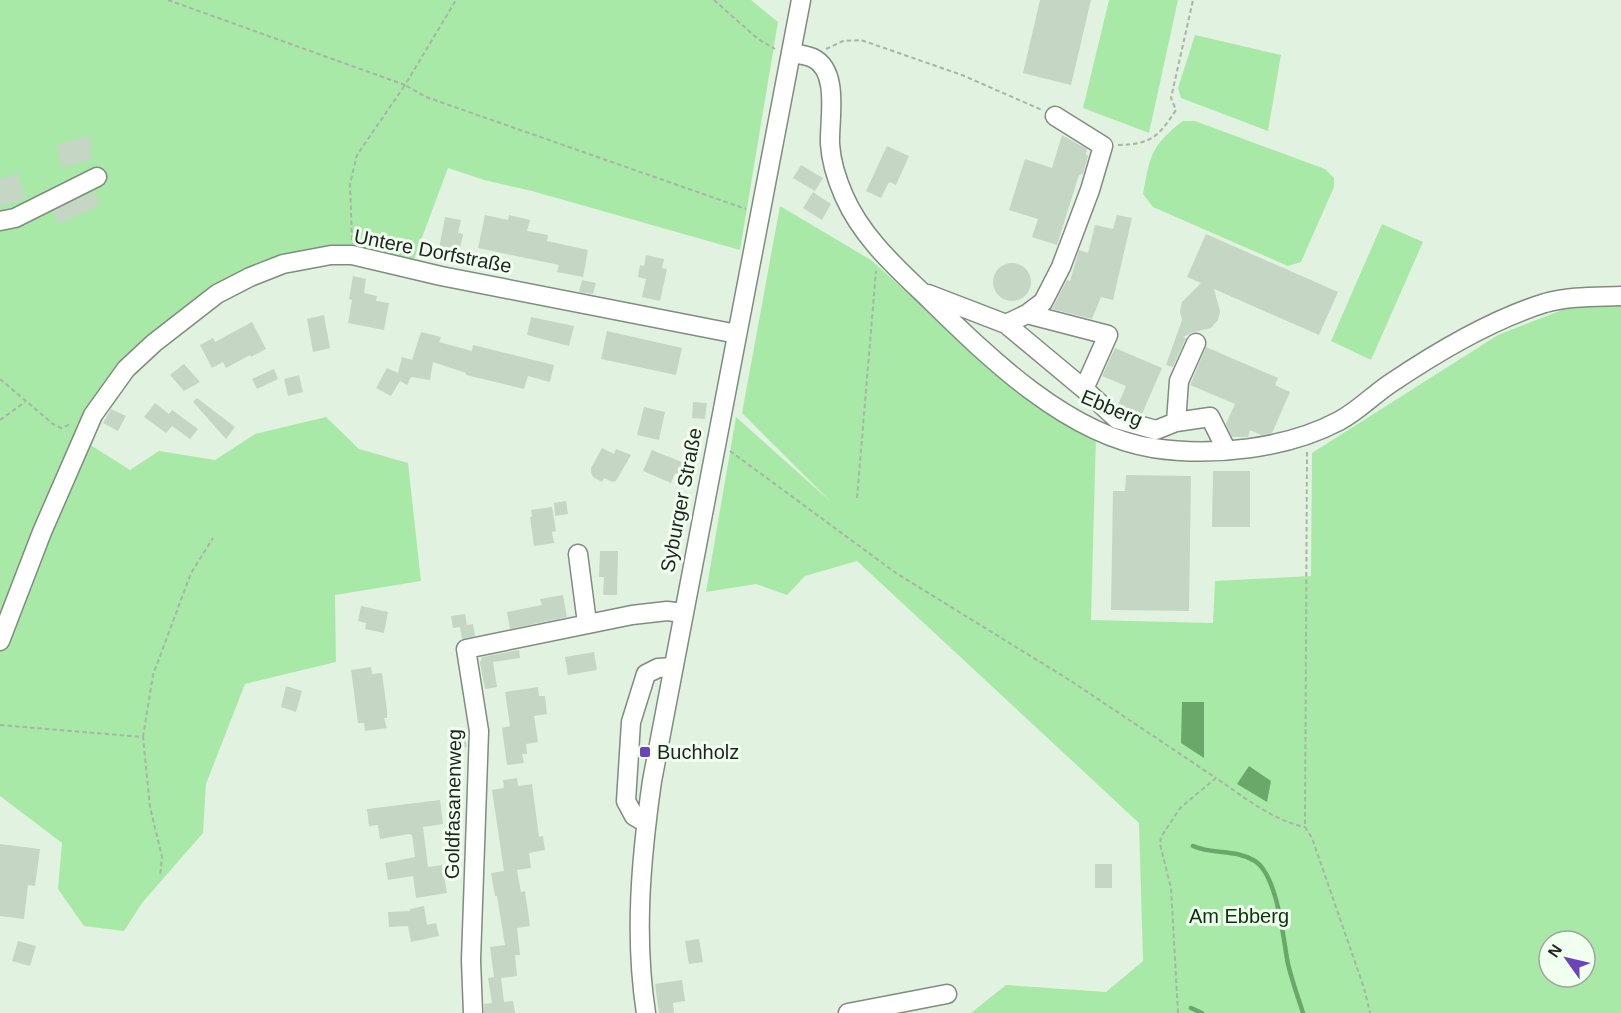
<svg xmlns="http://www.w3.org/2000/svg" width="1621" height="1013" font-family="Arial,sans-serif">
<rect width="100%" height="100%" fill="#e2f2e1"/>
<path fill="#a9e9a7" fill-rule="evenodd" d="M0,0h751l27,22 -38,228 -208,-59 -48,-11 -36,-12 -34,91 -82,-9 -48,8 -144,90 -62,89 52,33 29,-19 56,9 40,-26 71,-17 33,32 49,14 13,118 -86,14 1,67 -91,22 -39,100 -3,49 -61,70 -18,28 -40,-5 -26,-37 4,-46 -62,-47z
M1109,0h69l-29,133 -66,-25z
M1195,35l86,20 -13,76 -87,-33 -3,-10z
M1183,121h12l130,48 9,9v9l-33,75 -13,4 -135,-59 -10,-13c7,-38 8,-49 40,-73z
M780,206l91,54 127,115 98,61 -5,184 122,3 2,-42 96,-5 1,-123 186,-118 77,-30 46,-3v711h-650l35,-28 100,7 37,-31 -4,-138 -282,-262 -52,15 -18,19 -31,-11 -50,8 30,-175 95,85 -89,-89zM1549,941h36v36h-36z
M1382,224l41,18 -52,118 -40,-19z"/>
<path fill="#6aa86a" d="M1182,702h22v56l-23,-15z
M1249,766l22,15 -4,21 -30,-18z"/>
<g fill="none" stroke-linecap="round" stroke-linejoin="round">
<path stroke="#6aa86a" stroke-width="4.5" d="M1193,846c20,9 43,3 62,15 23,15 28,78 33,103 4,17 10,33 15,49
M1191,1008l11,5"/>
</g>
<path fill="#c6d6c5" d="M1040,0h51l-20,85 -48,-12z
M1062,135l25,14 -1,5 2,2 -5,18 -4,1 -22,70 -25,-8 6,-18 -29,-9 16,-51 27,9z
M89,136l3,13 -3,1 3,9 -30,9 -6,-23z
M887,146l22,10 -13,29 -7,-3 -8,16 -15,-7z
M801,165l22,13 -8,13 -22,-13z
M18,174l7,25 -25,7v-27z
M94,192l6,13 -41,19 -6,-13z
M813,192l18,12 -9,16 -19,-12z
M485,215l23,5 1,-5 21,5 -3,11 21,4 -1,6 41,9 -5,27 -26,-5 2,-7 -81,-17z
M1117,215l15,3 -19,82 -12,-3 -9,22 -40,-10 15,-29 3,1 9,-31 9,3 7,-28 18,4z
M445,217l16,3 -3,13 5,1 -5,24 -20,-4z
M1206,234l132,58 -19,43 -105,-46 6,22 -2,9 -7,8 -17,4 -11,5 3,1 -13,29 -7,-2 16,-45 -2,-9 2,-9 19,-19 -14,-6z
M646,255l18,4 -2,9 5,1 -7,32 -18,-4 4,-18 -8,-2 2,-12 4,1z
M993 282a19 19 0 1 1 38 0a19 19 0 1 1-38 0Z
M353,276l13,3 -2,14 13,3 -1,5 13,2 -5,27 -36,-7 4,-23 -3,-1z
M582,280l14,3 -3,11 -14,-2z
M324,315l6,33 -17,4 -6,-33z
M531,317l43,9 -5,20 -42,-11z
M252,322l14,27 -15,8 -1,-2 -24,13 -3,-6 -11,6 -12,-23 13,-7 2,4z
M607,331l75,17 -6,27 -75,-16z
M421,332l20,5 -2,5 33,9 1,-6 81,20 -4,17 -22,-6 -4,13 -58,-14v-2l-33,-11 -3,18 -19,-3 -4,8 -7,-4 -9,15 -15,-8 11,-20 11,5 4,-16 10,3z
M1206,347l72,31 -3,7 15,7 -18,41 -11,2 -11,-5 -2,7h-16l-6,-13 9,-20 -45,-19z
M1115,348l47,20 -20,46 -19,-5 -5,-4 8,-19 -24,-10z
M184,364l16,18 -16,9 -14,-16z
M274,369l4,10 -21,10 -5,-10z
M299,375l4,17 -15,4 -4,-17z
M197,398l38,29 -9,12 -33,-37z
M693,402l14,1 -2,16 -13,-1z
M155,403l14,11 3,-4 26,19 -8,10 -18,-13 -6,7 -22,-16z
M644,407l21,5 -6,28 -22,-5z
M111,409l15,7 -8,15 -15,-8z
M602,448l12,6 2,-5 15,6 -15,26 -4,1 -8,-4 -2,4 -9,-5 -2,-4v-5z
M652,450l32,13 -5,12 -4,-2 -4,10 -28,-12z
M1213,471h37v56h-38z
M1126,475l65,1 -2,135 -78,-1 2,-119h12z
M566,501l2,13 -13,2 -1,-13z
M552,507l4,24 -4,1 2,11 -20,3 -4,-29h2l-1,-7z
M600,551h18l-1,44h-14l1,-18h-5z
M563,595l4,22 -57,12 -3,-17 35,-7 -2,-6z
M361,606l27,6 -4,21 -19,-4 1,-6 -8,-2z
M465,614l2,11 6,-1 2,12 -13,3 -2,-12 -7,1 -2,-12z
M519,650l1,8 -27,4 4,25 -12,2 -5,-26 2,-6z
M594,652l3,18 -29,5 -3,-18z
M371,667l1,7 10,-1 5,37v8h-3l3,10 -22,3 -1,-8h-6l-7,-53z
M286,686l16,5 -6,21 -15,-5z
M538,687l1,9h6l2,18 -13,2 4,26 -12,2 1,10h-5l2,9 -17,2 -5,-37 8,-2 -5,-34z
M465,735l2,12 -12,2 -2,-12z
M517,778l1,8 14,-2 7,53 4,-1 2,14 -16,3 2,15 -14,2 4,22 4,-1 5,35 -13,2 3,27h-5l2,21 -16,2 3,24 9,-1 2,12h-31v-9l8,-1 -4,-25 6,-1 -4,-30 15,-2 -8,-49h-2l-4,-23 13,-2 -12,-81 12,-2 -1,-8z
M440,800l3,24 -20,3 5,40 14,-2 5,28 -31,5 -3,-22 -25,4 -3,-17 30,-6 -3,-22 -3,-1 -29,5 -2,-14 -9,1 -2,-17z
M0,844l40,5 -5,37 -7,-1 -4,34 -24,-3z
M1095,864h17v24h-17z
M424,906l3,19 9,-2 3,13 -28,6 -3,-16 -19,1 -1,-15 22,-1v-2z
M699,939l4,23 -14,2 -4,-23z
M18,941l18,5 -6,20 -18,-5z
M682,980l3,21 -12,2 1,10h-15l-4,-29z"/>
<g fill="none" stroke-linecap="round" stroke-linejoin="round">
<g stroke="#7e8d7d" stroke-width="21">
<path id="minor" d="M791,53c7,1 15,2 22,5 27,13 16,62 17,86 1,17 7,36 14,52 19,43 53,72 86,104 59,58 138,135 223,148 59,9 133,1 186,-27 19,-10 34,-26 52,-38 46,-31 102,-64 154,-80 25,-7 51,-6 76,-7
M0,221l15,-3 82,-41
M928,294l78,30 21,-10 16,-12 18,-35 29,-77 13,-44 -48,-30
M1006,324l78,65 24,-54 -81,-21
M1084,389l33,30 39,11 20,-8 3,-41 17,-38
M1176,422l34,-5 16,32
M578,554l9,69
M0,641l42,-109 51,-117 33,-46 28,-26 63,-49 33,-17 33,-13 48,-9h21l89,21 296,58
M646,823l-12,-7 -8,-15 5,-79 15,-48 12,-6 15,-1
M473,1013l-2,-53 8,-229 -13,-82 166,-34 35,-4 16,2
M646,1013c-12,-77 -5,-155 6,-232l149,-781
M848,1013l99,-19"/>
</g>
<path stroke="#a7b4a6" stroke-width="2" stroke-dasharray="4.5 3" stroke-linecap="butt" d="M168,0l237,85 51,-85
M714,0l44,39 17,10
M826,49l17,-8 18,-1 101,35 80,35
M1118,145c34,-1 40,-8 58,-35l-5,-12 22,-98
M352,240l-2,-56 7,-29 48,-70 21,12 320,112
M0,379l53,45 8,4 10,-4
M0,420l25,-18
M730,451l166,122 175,108 145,97
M1307,452l-2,375 7,11 52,150 6,25
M857,498l19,-227
M0,725l143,12 7,70 12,50 -2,19
M143,737l10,-62 38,-102 22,-35
M1178,1013l-7,-125 -11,-44 1,-7 19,-29 36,-30c28,19 56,42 89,49"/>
<use href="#minor" stroke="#fff" stroke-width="18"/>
</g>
<rect fill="#6b43bb" stroke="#f1fff1" stroke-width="2" x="639" y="746" width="12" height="12" rx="3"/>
<g text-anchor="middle" stroke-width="6" stroke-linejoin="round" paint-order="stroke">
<g font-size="20" fill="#1e241e" stroke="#f1fff1">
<text transform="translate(433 251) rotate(11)" y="7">Untere Dorfstraße</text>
<text transform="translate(1112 408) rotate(23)" y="7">Ebberg</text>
<text transform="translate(681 500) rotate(-79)" y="7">Syburger Straße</text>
<text transform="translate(453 804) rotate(-89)" y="7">Goldfasanenweg</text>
</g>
<g font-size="20" fill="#1e241e" stroke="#f1fff1" text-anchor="start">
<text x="657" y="759">Buchholz</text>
</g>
<g font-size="20" fill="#08350b" stroke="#f1fff1">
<text x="1239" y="923">Am Ebberg</text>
</g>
</g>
<g transform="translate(1567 959) rotate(304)"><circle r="28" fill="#f1fff1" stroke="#9da79d" stroke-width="1.5"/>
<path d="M0-4.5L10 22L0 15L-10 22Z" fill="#6b43bb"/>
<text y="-9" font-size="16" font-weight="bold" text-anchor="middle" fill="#1e241e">N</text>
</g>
</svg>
